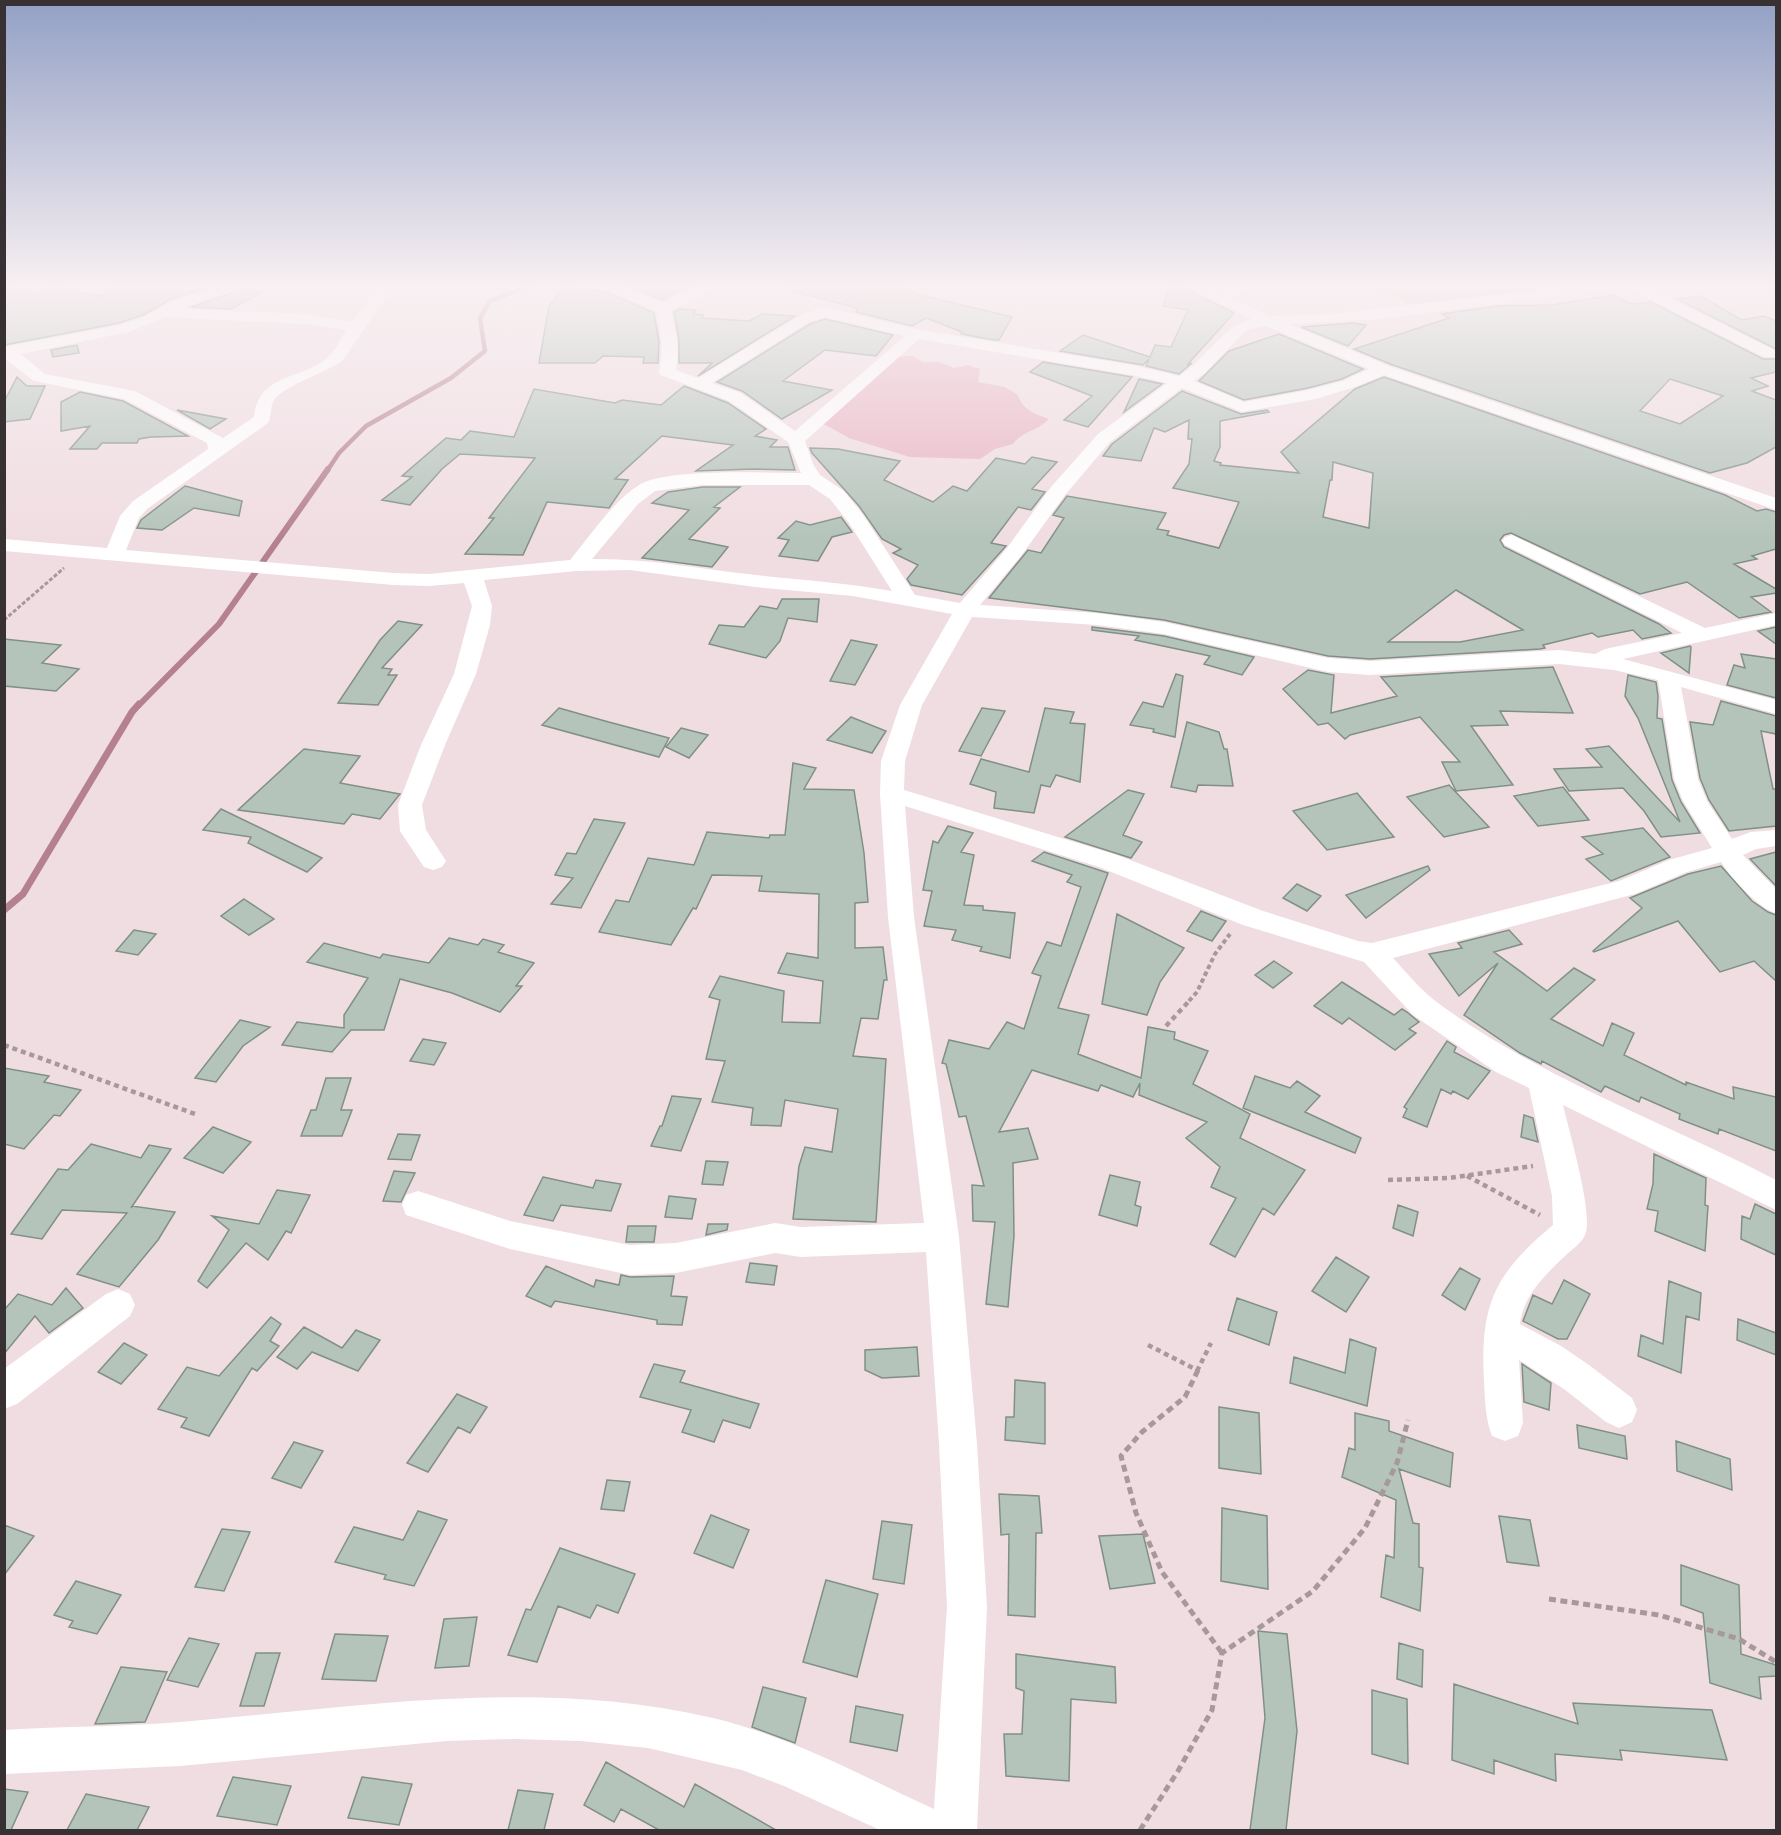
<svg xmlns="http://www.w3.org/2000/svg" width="1781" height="1835" font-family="'PT Serif',serif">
<rect width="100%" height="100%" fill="#f0dde2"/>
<path fill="#e8b5c4" d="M1310,283h244l2,5 -148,17 -10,-8 -12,-4z
M912,356l11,6h16l15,6 14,-3 12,4 -2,13 27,5 13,8c4,15 18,19 31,24 -13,13 -27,12 -36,25l-18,5 -15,10 -70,-2 -61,-19 -27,-15 73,-66z"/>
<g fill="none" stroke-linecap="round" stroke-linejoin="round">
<path stroke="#b58190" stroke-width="4.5" d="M1771,283l5,2
M327,471l12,-18 27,-27 85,-48 34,-27 -5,-33 10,-17 46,-18"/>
<path stroke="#b58190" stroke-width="6" d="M138,706l81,-82 109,-155"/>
<path stroke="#b58190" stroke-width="7" d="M4,910l19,-16 109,-182 7,-8"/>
</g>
<path fill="#b4c4bb" stroke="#819087" stroke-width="1.5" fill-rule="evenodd" d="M125,283h23l33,5 7,-3 14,4 -33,11 -26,15 -24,8 -115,22v-58l34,6 15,-6 47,9z
M568,283l7,5 32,4 47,21 5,29 -1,21h-15l1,-6 -41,-1 -8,7h-56l10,-57z
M620,283h77l-35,17z
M789,283h93l39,12 91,22 -13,23h-5l-33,-6 1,-2 -36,-14 -14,8 -56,-14 1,-4 -69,-18z
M1171,283h10l3,5 50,25 -47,52 5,-2 -13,11 -33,-8 3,-7 -6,6 -83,-14 23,-16 67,22 5,-12 16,2 17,-37 -25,-4z
M246,288l16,4 -31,17 -40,-2z
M1613,295l19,9 19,-2 112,57h13v13l-25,6 17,8 -16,5 24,9v47l-29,16 -37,10 -320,-109 -36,-15 95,-31 -7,-4 55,-8 54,-1zM1670,379l53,17 -43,28 -40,-13z
M1700,296l42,24 22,-4 12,5v28l-99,-50z
M680,309l16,1 -3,4 10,1 -1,3 47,3 13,-7 33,2 -97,60 14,-13h-33v-23l-5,-28z
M825,319l68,16 -17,21 -51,-6 -42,31 49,9 -50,29 -40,-28 -25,-9 93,-58z
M1353,323l13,2 -18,21 -47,-19z
M1279,334l84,35 -21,10 -34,9 -64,12 -45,-19 30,-30z
M77,345l2,8 -26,4 -2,-7z
M1043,362l89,15 -44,50 -24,-7 28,-24 -62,-24z
M17,377l10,9h18l-15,33 -26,3v-20z
M1384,377l341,118 32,16 9,-2 10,3v37l-24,7 5,3 -23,5 42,25v4l-25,4 20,15 -32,6 -52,-36 -47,12 -129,-61 -7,2 -4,5 4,7 155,77 12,9 -29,6 -9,-9 -35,7 -6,-4 -49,12 2,3 -5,1 -170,10 -42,-3 -164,-36 -175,-22 39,-48 13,3 23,-35 -11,-3 14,-19 99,17 -9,16 12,2 -2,4 52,13 20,-46 -66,-14 16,-24 3,-25h-4l1,-19 -24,12 -11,-4 -13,33 -38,-5 9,-12 70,-53 59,23 26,-4 2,2 -49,9v26l-6,14 7,2 -1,2 79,8 -18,-21 74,-63zM1333,462l40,11 -4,55 -46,-11 7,-37h2zM1456,590l67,40 -63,12h-72z
M1139,379l23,5 -38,28z
M684,386l44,17 38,26 -11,7 22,4 -7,7h18l7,23 -41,-1 -58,2 37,-26 -71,-9 -47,43 13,1 -19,28 -62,-6 -24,53 -58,-1 29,-36h-5l46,-60 -75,-4 -18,15 -32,36 -28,-5 30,-23 -10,-1 44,-38 15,2 9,-9 44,6 20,-48 81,14 7,-3 39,5z
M80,392l43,9 65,35 -37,1 -12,2 -2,4h-35l-5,6h-27l20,-23 -29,5v-29z
M177,410l49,9 -16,10z
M810,448l28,1 62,12 -16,19 49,22 20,-16 14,5 29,-33 29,6 7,-7 25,5 -25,27 13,3 -14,18 -13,-3 -27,36 15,3 -44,49 -51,-10 -4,-6 11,-14 -25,-12 8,-4 -19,-10 -23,-33 -47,-53z
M185,486l57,15 -3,15 -45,-8 -32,22 -25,-2 4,-8z
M703,487h37l-26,20 6,1 -31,31 39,8 -16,20 -70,-9 47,-48 -37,-7 16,-11z
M841,517l11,15 -20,5 -14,24 -39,-5 10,-16 -11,-2 18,-17 14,4z
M782,599h37l-2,23 -29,-4 -8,23 -14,17 -57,-14 10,-19 25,2 16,-21 17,3z
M398,621l24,4 -40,43 10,1 -4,6h9l-19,30 -40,-2 42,-63z
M1092,627l72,9 90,21 -12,18 -38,-11 6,-8 -75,-16 4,-4 -47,-6z
M1776,627v17l-18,-13z
M4,639l57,6 -19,18 37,6 -23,22 -52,-5z
M851,640l26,5 -22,40 -25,-4z
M1691,647l-2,26 -28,-20 29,-7z
M1741,654l35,5v39l-49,-13 7,-20 11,3z
M1553,667l20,46 -73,-2 8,14 -37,1 42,59 -57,6 -14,-29h18l-40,-45 -70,18 -5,4 -17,-16 -10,2 -35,-36 25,-19 26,5 -3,38 66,-17 -16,-19z
M1176,674l7,2 -8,61 -22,-5 1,-3 -24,-4 13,-23 20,5z
M1628,675l28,7 2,14 -1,22 5,1 10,61 9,22 19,31 -39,4 -17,-26 -21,-23 -54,3 -15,-22 48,-2 -16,-18 23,-3 71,76 -42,-104 -13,-22z
M1721,701l55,15v18l-15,-3 12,58h3v37l-47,5 -20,-31 -9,-22 -10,-56 23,3z
M559,708l46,13 64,17 -10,19 -117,-32z
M982,708l23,3 -24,45 -22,-5z
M1045,708l29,4 -4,11 15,1 -5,58 -24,-7 -6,12 -9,-2 -7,28 -40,-5 2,-16 -26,-8 11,-25 48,13z
M851,717l35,14 -14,22 -45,-13z
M1187,722l32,10 5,17h3l6,37 -35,-1 -2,7 -25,-5z
M681,728l27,7 -19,23 -23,-11z
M304,749l56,7 -20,27 60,11 -20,25 -28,-5 -8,10 -106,-14z
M793,763l23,5 -12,21 50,1 10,63 4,49 -13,1v45l28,-1 4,33h-3l-6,39 -17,-1 -8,38 33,3 -10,163 -83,-3 6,-53 6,-19 27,5 6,-43 -53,-9 -4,26 -30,-1 2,-17 -41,-6 13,-41 -19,-2 14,-59 -11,-3 11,-21 64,15 -2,31 38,1 3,-42 -45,-8 9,-20 31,5 1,-64 -60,-3 3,-15 -50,-1 -16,34 -3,-1 -22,37 -72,-13 17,-32 13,2 19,-44 46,7 13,-33 62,6 1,-3h15z
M1449,785l40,42 -45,10 -37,-40z
M1563,787l26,33 -51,6 -24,-30z
M1128,790l16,4 -21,41 19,7 -11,16 -66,-21z
M1357,793l37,44 -67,13 -34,-39z
M221,809l56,27 45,22 -15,14 -59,-29 3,-6 -48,-7z
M594,819l31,4 -44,85 -30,-4 22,-26 -18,-3 12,-22 9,1z
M948,826l25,7 -12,19 13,3 -10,50 19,1v4l32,3 -5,45 -30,-7 2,-4 -30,-7 4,-10 -32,-4 8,-35 -9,-1 10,-49 5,2z
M1643,828l27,29 -59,24 -25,-22 17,-5 -21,-17z
M1044,852l64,21 -50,135 31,7 -11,39 63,24 7,-51 27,5 -1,7 34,12 -15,33 57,30 -10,24 65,32 -31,45 -11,-7 -28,49 -25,-13 26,-46 -25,-11 9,-20 -34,-29 21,-16 -68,-27 1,-12 -7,14 -32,-12 -3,6 -66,-21 -33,62 29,-4 10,31 -25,4 1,73 -6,71 -22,-3 9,-82 -22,-1 -1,-36 12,1 -18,-70 -7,1 -13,-53 -4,-1 7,-23 40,9 18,-27 17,7 17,-53 -9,-3 15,-31 14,4 20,-59 -14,-5 5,-7 -40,-14z
M1776,852v34l-26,-27z
M1428,866l2,4 -64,48 -20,-23z
M1721,866l31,35 16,11 8,3v66l-22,-20 -34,11 -42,-51 -84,31 -1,-1 49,-43 -12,-10 58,-24z
M1297,884l24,12 -14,15 -24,-13z
M244,899l30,20 -25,16 -28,-19z
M1201,911l25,10 -14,20 -25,-10z
M1117,914l67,34 -24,34 -13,33 -45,-11z
M134,930l22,4 -18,21 -22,-4z
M1509,930l13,14 -28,8 53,39 27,-23 21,12 -44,39 52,27 9,-23 22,10 -10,22 62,30v-3l48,17 -1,-12 43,10v54l-57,-22 -1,5 -39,-15 1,-5 -39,-17 -2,5 -34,-16 -4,6 -59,-31 -1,3 -21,-11 -56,-38 34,-52 -39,33 -30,-42 33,-6 -4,-5z
M449,938l29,7 5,-6 21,6 -6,7 36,11 -18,23h6l-22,26 -48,-19 -52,-14 -16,51h-33l-19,22 -50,-7 15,-23 47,6v-13l24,-37 -61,-16 17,-19 56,15 3,-4 46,9z
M1274,961l18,12 -19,15 -18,-13z
M1342,982l52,33 8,-6 5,3 12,10 -10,7 7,4 -21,17 -46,-32 -7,6 -28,-18z
M240,1020l30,7 -27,19 -27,36 -21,-4z
M423,1039l23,4 -12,22 -24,-4z
M1447,1041l9,6 -2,5 36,19 -22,28 -15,-8 -2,3 -10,-5 -14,38 -24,-10 4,-8 -3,-2z
M4,1068l45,8 -5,6 37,8 -21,26 -6,-1 -30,34 -20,-5z
M1255,1076l35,12 7,-7 23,15 -15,16 56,26 -6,15 -112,-45z
M326,1078h25l-10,32h11l-10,26h-41l10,-26h5z
M672,1096l29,3 -20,52 -30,-5 9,-20h2z
M1524,1115l9,3 5,24 -17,-5z
M213,1127l38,15 -28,31 -39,-15z
M398,1134l22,1 -9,25 -23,-1z
M91,1144l50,14 8,-13 22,4 -40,59 1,-2 43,6 -17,28 -39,47 -42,-13 50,-61 -65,-3 -20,29 -31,-5 47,-65 10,1z
M1654,1154l52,24 -1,27 3,1 -3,45 -50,-20 3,-20 -11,-2 6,-25z
M706,1161l22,1 -5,23 -21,-1z
M394,1171l21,2 -14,29 -18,-1z
M1110,1175l30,7 -5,23 6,2 -4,19 -38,-11z
M543,1177l50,11 3,-8 25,4 -10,27 -50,-6 -8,16 -29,-6z
M277,1190l33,5 -19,38 -5,-2 -18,29 -22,-17 -39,45 -9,-7 31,-51 -17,-14 47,8z
M669,1196l27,3 -4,20 -27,-2z
M1755,1204l21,10v41l-35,-16 1,-23 8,3z
M1398,1205l20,7 -5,24 -20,-8z
M708,1224h20l-1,6 -21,5z
M628,1226h28l-2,16h-28z
M1336,1257l33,20 -23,35 -34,-21z
M750,1263l27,3 -3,19 -28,-3z
M546,1266l48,21 2,-7 23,5 2,-10 9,2 44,-1 -3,20 16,1 -5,28 -25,-1v-4l-102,-19 -4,6 -25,-11z
M1460,1268l20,11 -15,31 -23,-15z
M1564,1280l26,14 -23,45h-9l-35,-18 10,-26 19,9z
M1669,1281l32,12 -2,27 -13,-4 -5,57 -43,-17 3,-21 22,9z
M66,1288l17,20 -34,25 -14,-17 -31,38v-44l14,-16 34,11z
M1237,1298l40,14 -8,33 -41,-15z
M271,1317l10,7 -11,17 9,5 -22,25 -5,-3 -43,68 -28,-9 6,-9 -29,-9 29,-42 32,9z
M1738,1319l38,14v22l-39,-15z
M304,1327l38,21 14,-18 24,10 -22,31 -46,-19 -15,17 -20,-12z
M1350,1339l26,9 -9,58 -77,-23 4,-26 51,16z
M124,1343l23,12 -26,29 -23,-12z
M917,1347l2,29 -37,2 -17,-8v-20z
M654,1364l31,7 -5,11 79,22 -9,24 -27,-8 -9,22 -32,-10 9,-22 -51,-13z
M1522,1364l29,19 -2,27 -25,-8z
M1015,1380l30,3v61l-40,-4 1,-23h8z
M457,1394l30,13 -17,26 -12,-6 -30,45 -21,-9z
M1219,1407l40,6 2,61 -42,-6z
M1355,1413l34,8v10l64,22 -3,34 -51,-18 14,54 6,1v43l4,1 -3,43 -39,-14 5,-42 8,3 2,-58 -54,-23 7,-29 6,2z
M1577,1425l48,11 2,23 -48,-11z
M1676,1441l54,18 2,31 -55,-19z
M294,1442l29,9 -22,37 -29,-10z
M607,1480l23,2 -6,29 -23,-2z
M999,1494l40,2 3,37h-6l-1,84 -27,-2 1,-81 -8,1z
M1222,1508l45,8 1,73 -47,-8z
M418,1511l29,9 -33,66 -30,-7 2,-4 -51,-13 19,-35 49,13z
M711,1515l38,15 -16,38 -39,-15z
M1499,1516l31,4 9,46 -32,-4z
M882,1521l30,4 -8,59 -31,-5z
M4,1525l30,11 -30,39z
M222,1529l28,3 -26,59 -29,-4z
M1143,1534l12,49 -45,6 -11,-53z
M560,1548l75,26 -17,39 -21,-8 -7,13 -32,-12 -21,56 -29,-7 18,-46 5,1z
M1681,1565l58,20 2,69 35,11v11l-17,1 2,22 -51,-16 -7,-70 -22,-8z
M826,1580l52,14 -21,83 -54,-15z
M76,1581l45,14 -24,39 -28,-7 4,-6 -19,-6z
M477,1617l-8,49 -34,2 9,-49z
M1258,1631l29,3 10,97 -11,99h-36l15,-112z
M335,1634l53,2 -12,45 -54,-2z
M189,1638l30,6 -21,43 -31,-7z
M1399,1643l24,7 -1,37 -25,-8z
M256,1653h24l-16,53h-24z
M1016,1654l99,13 1,36 -45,-4 -2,82 -63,-5 -2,-42h18l2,-43 -8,-3z
M121,1667l46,5 -22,50 -50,2z
M1454,1684l124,40 -5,-21 139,7 15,50 -107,-10 2,10 -67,-6 1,27 -62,-21v14l-42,-14z
M763,1687l43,11 -11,45 -43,-16z
M1372,1690l35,9 1,65 -36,-10z
M856,1706l47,9 -6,36 -47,-9z
M606,1762l78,45 11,-23 81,46h-117l-38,-21 -7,13 -30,-17z
M233,1777l58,9 -14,39 -60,-9z
M362,1777l50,7 -13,41 -51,-7z
M4,1789l24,3 -17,38h-7z
M518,1790l35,4 -9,36h-36z
M86,1794l63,13 -12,23h-70z"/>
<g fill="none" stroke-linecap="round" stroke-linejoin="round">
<path stroke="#a7989c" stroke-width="2" stroke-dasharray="3 1.5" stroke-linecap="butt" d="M846,300l24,-17"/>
<path stroke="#a7989c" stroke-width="3" stroke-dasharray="4 2" stroke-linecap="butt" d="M4,620l60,-52"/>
<path stroke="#a7989c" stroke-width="4" stroke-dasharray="4.5 3" stroke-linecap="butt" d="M1189,1001l8,-9 18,-38 15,-20"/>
<path stroke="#a7989c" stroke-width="4.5" stroke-dasharray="5 4" stroke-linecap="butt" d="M1166,1026l24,-26
M4,1045l191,69
M1467,1176l73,39
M1388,1180l61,-2 84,-12
M1148,1345l49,25
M1197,1371l14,-28"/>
<path stroke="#a7989c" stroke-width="5" stroke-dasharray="7 4.5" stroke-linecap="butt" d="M1198,1370l-13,27 -43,35 -21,24 15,57 26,59 60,81
M1549,1599l110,16 80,24 37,23
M1140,1830l38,-59 34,-61 10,-57 91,-62 52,-63 32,-65 11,-43"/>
<path fill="#fff" fill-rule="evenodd" d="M227,283h20l-2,3 -66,23 130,5 43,8 30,-39h14l-54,78c-19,13 -55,23 -68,39 -4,6 -2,16 -6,23l-121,86 -8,9 -13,32 267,23 36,1 141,-14c21,-25 42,-58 69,-75 27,-17 127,-12 162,-12l-13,-31 -59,-41 -68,-26 -2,-3c5,-22 2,-39 -3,-61l-48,-21 -33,-4 -2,-3h42l48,20 41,-20h17l-2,3 -48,25c5,21 9,37 5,59l22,8 101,-62 25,-9 92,22 216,36 47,11c26,-16 43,-50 73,-57l-67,-33 -2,-3h18l20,10 19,-10h17l-2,3 -22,12 37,18 63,-2 260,-31h46l137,68v6h-12l-138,-70 -246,32 -91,5 100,42 387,132v12l-392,-135 -29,12 -39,12 -74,13 -60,-24 -72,54 -45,53 -44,61 -41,49 117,8 67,9 164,36 42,3 189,-11 36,4 10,-5 77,-16 -177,-88 -3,-4 3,-4 7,-2 193,93 71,-15v12l-153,34 153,41v14l-95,-27 17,92 9,22 25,38 19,-7 25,-2v16l-20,3 -13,6 33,34v24c-17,-4 -45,-35 -55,-51l-34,10 -52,22 -242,64c13,14 26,30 41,42 104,78 229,121 342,180v30l-213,-105c6,26 29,104 23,127 -3,11 -14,17 -21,24 -20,19 -42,40 -45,68l41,22 28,19 43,33 5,12 -5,12 -13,6 -13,-6 -42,-33 -45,-29 4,63 -5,13 -13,5 -13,-5c-7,-18 -7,-36 -8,-55 -4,-76 10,-107 69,-156l-1,-29 -23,-108 -33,-16 -83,-57 -49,-53 -121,-37 -144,-58 -194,-61 9,111 45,320 18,207 10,163 -10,223h-97l-96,-44 -42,-16 -94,-22 -67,-7 -67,-2 -67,2 -267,25 -176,8v-44c59,-4 118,-3 177,-8 178,-15 356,-45 532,-4 78,19 149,58 221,91l13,-202 -8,-163 -13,-192 -125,5 -26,-4 -99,20 -46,2 -120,-26 -104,-34 -4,-10 4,-10 12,-4 92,30 120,24 46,-2 99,-20 26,4 123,-4 -36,-306 -8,-123 1,-33 19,-56 52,-91 -99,-18 -98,-9 -125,-17 -54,1 -92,9 8,26 -2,19 -14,49 -31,71 -23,60 4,25 20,31 -4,6 -9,3 -9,-3 -24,-36 -2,-26 23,-60 33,-71 18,-68 -8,-23 -35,3 -36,-1 -389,-34v-12l103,9 13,-32 13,-15 75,-52 -1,-6 -83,-44 -90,-18 -30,-23v-11l116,-22 24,-8 26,-15zM166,317l143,7 37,6c-5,8 -9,17 -15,24 -26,28 -72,16 -77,63l-31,21 -88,-47 -90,-17 -24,-20 108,-22zM825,317l80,19 -110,95 -54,-38 -29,-10 97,-61zM1266,326l103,43 -26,12 -35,9 -64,12 -50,-21 10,-7 42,-44zM919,339l213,36 35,8 -69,51 -47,53 -44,61 -47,55 -45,-8 -51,-79 -20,-25 -24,-16 -7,-11 -8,-23zM703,485h106l21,14 19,24 43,68c-45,-8 -91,-11 -136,-16 -55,-6 -109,-17 -164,-16l46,-55 17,-13zM972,617l125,8 67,9 164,38 42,3 189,-11 55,6 44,10 16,99 9,22 29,47 -43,12 -50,21 -247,62 -14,-2 -95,-30 -146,-56 -213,-65 1,-29 17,-56z
M118,1289l12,5 5,11 -5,11 -113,88 -13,5v-40l102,-75z"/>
</g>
<linearGradient id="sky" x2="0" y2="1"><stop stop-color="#93a0c5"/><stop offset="0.53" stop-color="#f8f0f2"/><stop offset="1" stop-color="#f8f0f2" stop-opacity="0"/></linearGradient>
<rect width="1781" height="539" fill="url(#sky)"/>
<rect width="1781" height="1835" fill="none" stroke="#383133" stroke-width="12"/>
</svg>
